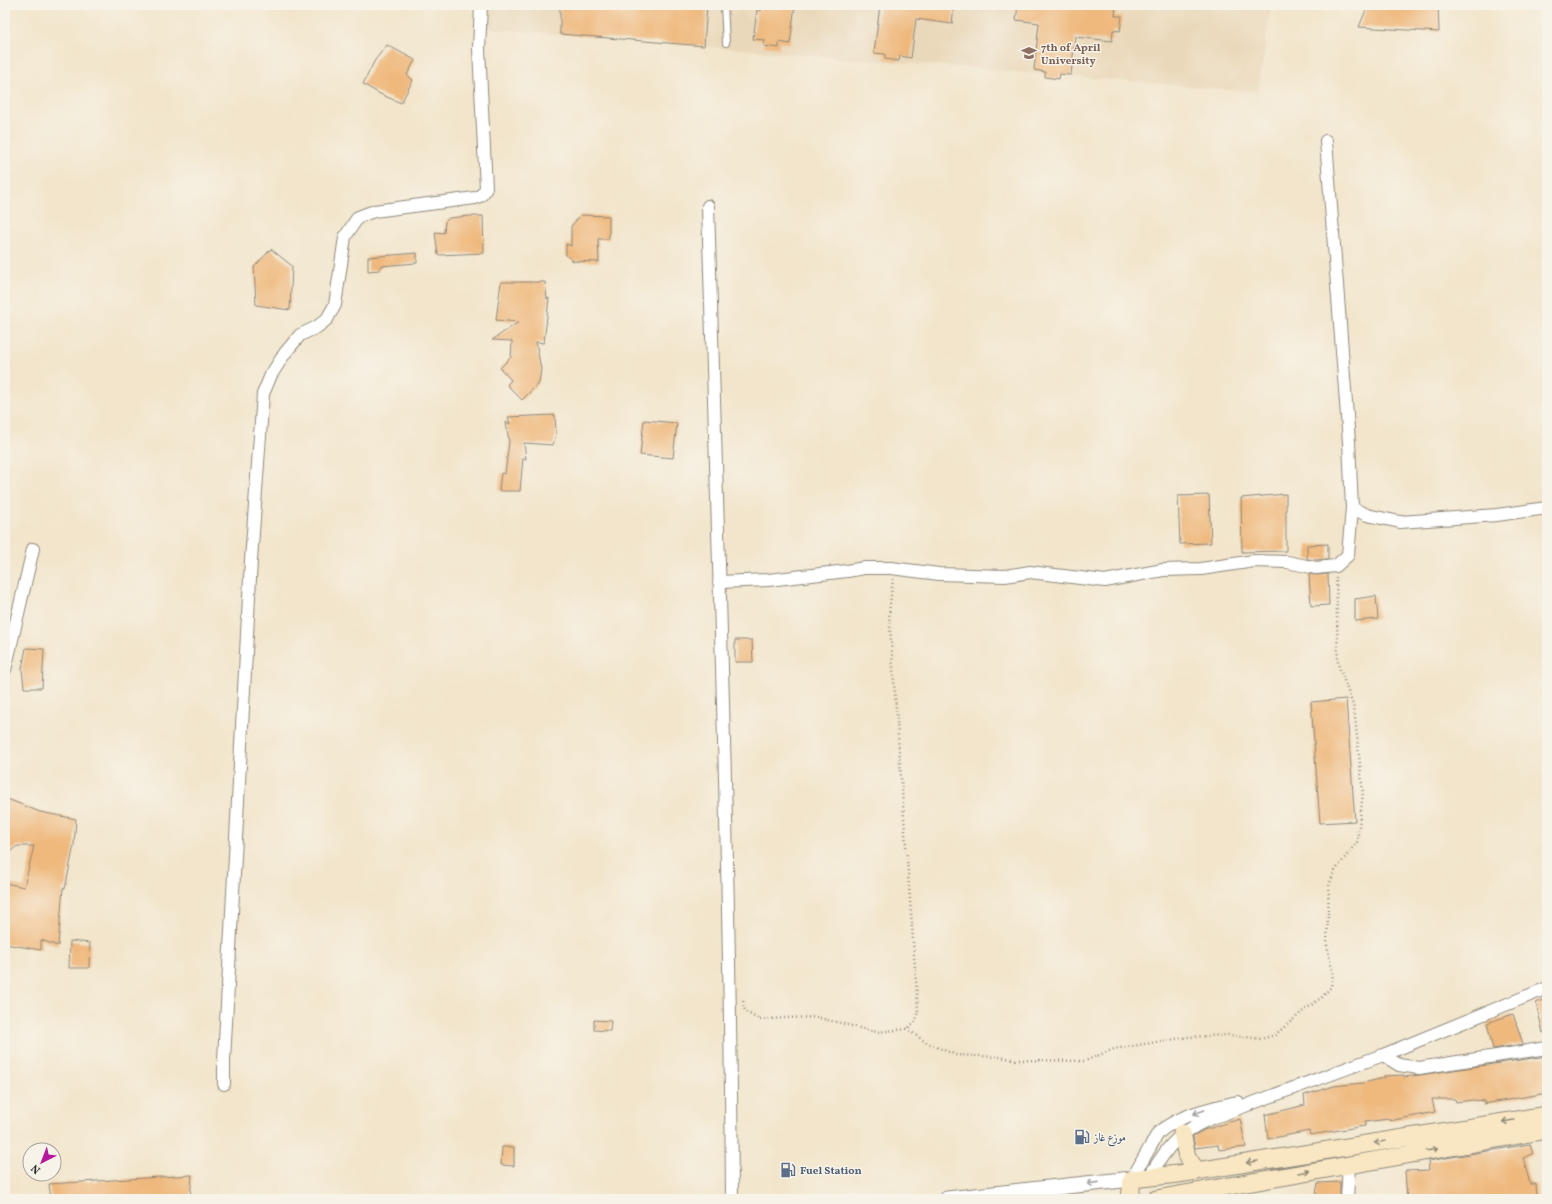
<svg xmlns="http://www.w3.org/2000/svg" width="1552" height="1204" font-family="Vollkorn,Amiri,serif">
<rect width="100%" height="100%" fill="#f7f3e8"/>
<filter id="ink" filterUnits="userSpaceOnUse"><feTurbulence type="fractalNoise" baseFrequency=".025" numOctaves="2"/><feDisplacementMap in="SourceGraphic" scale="8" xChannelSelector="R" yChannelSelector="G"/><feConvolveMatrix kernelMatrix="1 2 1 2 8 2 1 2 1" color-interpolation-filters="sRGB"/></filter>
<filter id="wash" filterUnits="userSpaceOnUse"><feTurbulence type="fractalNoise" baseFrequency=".012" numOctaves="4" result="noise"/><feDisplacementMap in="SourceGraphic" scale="16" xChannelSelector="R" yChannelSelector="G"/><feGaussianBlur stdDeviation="0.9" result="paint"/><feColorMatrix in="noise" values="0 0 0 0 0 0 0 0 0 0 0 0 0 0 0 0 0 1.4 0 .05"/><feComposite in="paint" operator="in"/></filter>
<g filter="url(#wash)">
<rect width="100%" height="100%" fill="#f2e5cb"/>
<path fill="#ead8ba" d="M485,5h786l-13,87 -775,-64z"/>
<g id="blocks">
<path fill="#efb87c" d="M560,5h147l-3,41 -144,-12z
M761,5h34l-5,39 -11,-2v6l-15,-2 1,-6 -12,-1 4,-29 4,1z
M880,5h74l-2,19 -36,-5 -5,39 -11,-2 -1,5 -14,-2v-5l-11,-1z
M1018,5h83l15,2 -1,9h7l-2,15 -7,-1 -1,11 -37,-4 -4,38 -11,-1 -1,5 -14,-2v-5l-11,-2 5,-47 -23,-3z
M1368,5h70l1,27 -80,-5z
M387,45l28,15 -8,15 6,5 -12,23 -21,-9 -17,-10 12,-24z
M581,215l28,1v23h-11l1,23 -26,-1 -7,-6v-11l5,2v-20z
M470,216h13l1,37 -46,2 -3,-23 9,1 1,-11 4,-4z
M271,249l21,17 -2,44 -34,-5 -2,-38z
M417,253v10l-37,3v4l-12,1v-14z
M501,282h44l2,17 2,-1 -5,45 -8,-1 5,27 -2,14 -17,17 -15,-15 4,-5 -11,-12 11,-11 1,-16 -20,-1 27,-18 -23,-2z
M555,415l1,19 -3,11 -29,-2 2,16 -3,-1 -3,33h-21l2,-18 4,1 4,-32 -3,-20 4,2 -2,-7z
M644,420l33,3 -4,35 -33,-3z
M1286,494v57l-44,1 -1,-54z
M1209,495l2,48 -31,1 -2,-48z
M1328,544v15l-12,1 -9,-1v-14z
M1309,574l8,1 11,-1 1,31 -18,1z
M1376,596l2,23 -23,2v-22z
M735,640h17l1,22h-18z
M26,648l18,1 -2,39h-18l-2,-19z
M1346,699l9,122 -35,2 -9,-121z
M5,798l35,14 36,7 -2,26 -9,44 -2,-1 -5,58 -17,-6v10l-36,-6v-28l2,-13h-2v-20l19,4 10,-41h-17l-12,10z
M70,941l20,2 -1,25h-20z
M1547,998v34l-4,1 -7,-30z
M1513,1014l10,30 -30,5 -6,-26z
M594,1020l17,1 -1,10 -16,-1z
M1547,1056v37l-63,11v-3l-11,-1 -17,2 -1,-3h-23l3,13 -46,9v-2l-24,3v4l-55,9 -1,-4 -41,8 -3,-24 40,-10 -1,-10 30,-9 29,-3 21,-5v-2l20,-1v2l16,-2z
M1240,1119l6,28 -27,3 -1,-5 -23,3 -2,-12 11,-6z
M1530,1144l3,10 -10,4 7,26h6l1,15h-130l-2,-28 24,-1 -1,-9z
M502,1147h12v19l-13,-1z
M192,1175l-2,24h-139l-2,-15z
M1340,1182v17h-25l3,-16z"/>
</g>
</g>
<g filter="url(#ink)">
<use href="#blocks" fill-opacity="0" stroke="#8e887b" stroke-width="1"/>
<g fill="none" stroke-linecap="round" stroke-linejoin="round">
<g stroke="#8e887b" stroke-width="8">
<path id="service" d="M724,5l2,38"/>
</g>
<g stroke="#8e887b" stroke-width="14">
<path id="minor" d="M1326,141l23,301 3,66 15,7 33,7 97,-7 50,-7
M708,206c10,331 22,662 24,993
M719,582l49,-2 79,-9 17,-3h27l48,6 66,2 25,-4 75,9 58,-11 38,-1 53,-8 33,1 29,6 20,-2 12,-11 4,-47
M5,670l28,-121
M1383,1055l16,10 20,3 128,-20
M224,1084v-24l27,-500 12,-166 8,-19 14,-22 15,-18 17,-8 10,-8 8,-14 10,-68 13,-20 16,-6 101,-13c6,-2 8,-4 11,-10l-7,-139 2,-44
M1149,1177c17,-28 27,-43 58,-57l176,-65 164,-67
M1132,1179l26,-46c20,-18 53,-25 80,-31
M1347,1199l2,-34"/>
</g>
<g stroke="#8e887b" stroke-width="17">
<path id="tertiary" d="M947,1199l185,-20"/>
</g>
<g stroke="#8e887b" stroke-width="19">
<path id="secondary" d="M1182,1133l5,24 10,14
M1130,1199l2,-20 46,-5 369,-59
M1156,1199l391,-69"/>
</g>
<path stroke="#8e887b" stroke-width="2.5" stroke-dasharray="1 3" stroke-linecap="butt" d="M893,579l-4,34 29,396 -2,12 -9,8
M743,1001l2,10 14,9 26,-2 31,-1 60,15 31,-3 20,14 29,12 44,2 18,3 67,1 29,-12 74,-12 40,-2 33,4 14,-4 27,-23 20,-15 9,-10 2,-13 -6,-29 2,-59 5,-14 23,-30 6,-49 -9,-85 -16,-44 -2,-87"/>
<use href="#service" stroke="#fff" stroke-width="6"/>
<use href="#minor" stroke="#fff" stroke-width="12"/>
<use href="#tertiary" stroke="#fff" stroke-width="15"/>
<use href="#secondary" stroke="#f9e7c3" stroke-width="17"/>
</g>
<defs><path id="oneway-shaft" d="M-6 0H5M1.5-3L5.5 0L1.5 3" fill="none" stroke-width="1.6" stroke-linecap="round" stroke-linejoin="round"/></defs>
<g stroke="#a0a0a0">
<use href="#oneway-shaft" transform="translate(1199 1112) rotate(160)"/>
<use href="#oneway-shaft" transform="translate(1093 1183) rotate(174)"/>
</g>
<g stroke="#928977">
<use href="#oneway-shaft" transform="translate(1508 1121) rotate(171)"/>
<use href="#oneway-shaft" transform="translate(1380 1142) rotate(171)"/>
<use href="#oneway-shaft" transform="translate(1432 1150) rotate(-10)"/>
<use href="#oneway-shaft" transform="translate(1252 1162) rotate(171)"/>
<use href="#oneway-shaft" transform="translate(1304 1172) rotate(-10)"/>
</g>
</g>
<defs>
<g id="university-bare" transform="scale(1.2)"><path d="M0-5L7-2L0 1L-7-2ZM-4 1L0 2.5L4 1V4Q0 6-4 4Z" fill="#8d6e63" stroke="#f7f3e8" stroke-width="2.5" paint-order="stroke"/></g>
<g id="fuel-bare" transform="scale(1.2)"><path d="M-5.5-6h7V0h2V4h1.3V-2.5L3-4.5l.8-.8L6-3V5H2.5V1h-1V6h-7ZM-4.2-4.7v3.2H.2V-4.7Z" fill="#5c6f8a" stroke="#f7f3e8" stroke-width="2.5" paint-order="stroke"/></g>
</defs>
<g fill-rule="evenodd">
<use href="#university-bare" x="1029" y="53"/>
<use href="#fuel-bare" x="1082" y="1137"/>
<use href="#fuel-bare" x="788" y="1170"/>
</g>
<g text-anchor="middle" stroke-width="3" stroke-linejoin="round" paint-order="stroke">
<g font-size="11" font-weight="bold" fill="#785e54" stroke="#f7f3e8" text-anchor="start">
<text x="1041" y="51">7th of April<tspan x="1041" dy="13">University</tspan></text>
</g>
<g font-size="11" font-weight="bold" fill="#4e5e75" stroke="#f7f3e8" text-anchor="start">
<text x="1094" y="1141">موزع غاز</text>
<text x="800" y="1174">Fuel Station</text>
</g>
</g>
<rect width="1552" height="1204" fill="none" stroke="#f7f3e8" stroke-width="20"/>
<g transform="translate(42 1162) rotate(222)"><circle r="19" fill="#f7f3e8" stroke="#a5a39c"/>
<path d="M0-3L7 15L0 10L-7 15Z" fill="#b5179e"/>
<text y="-6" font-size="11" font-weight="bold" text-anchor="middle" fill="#2b2b2b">N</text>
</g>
</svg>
